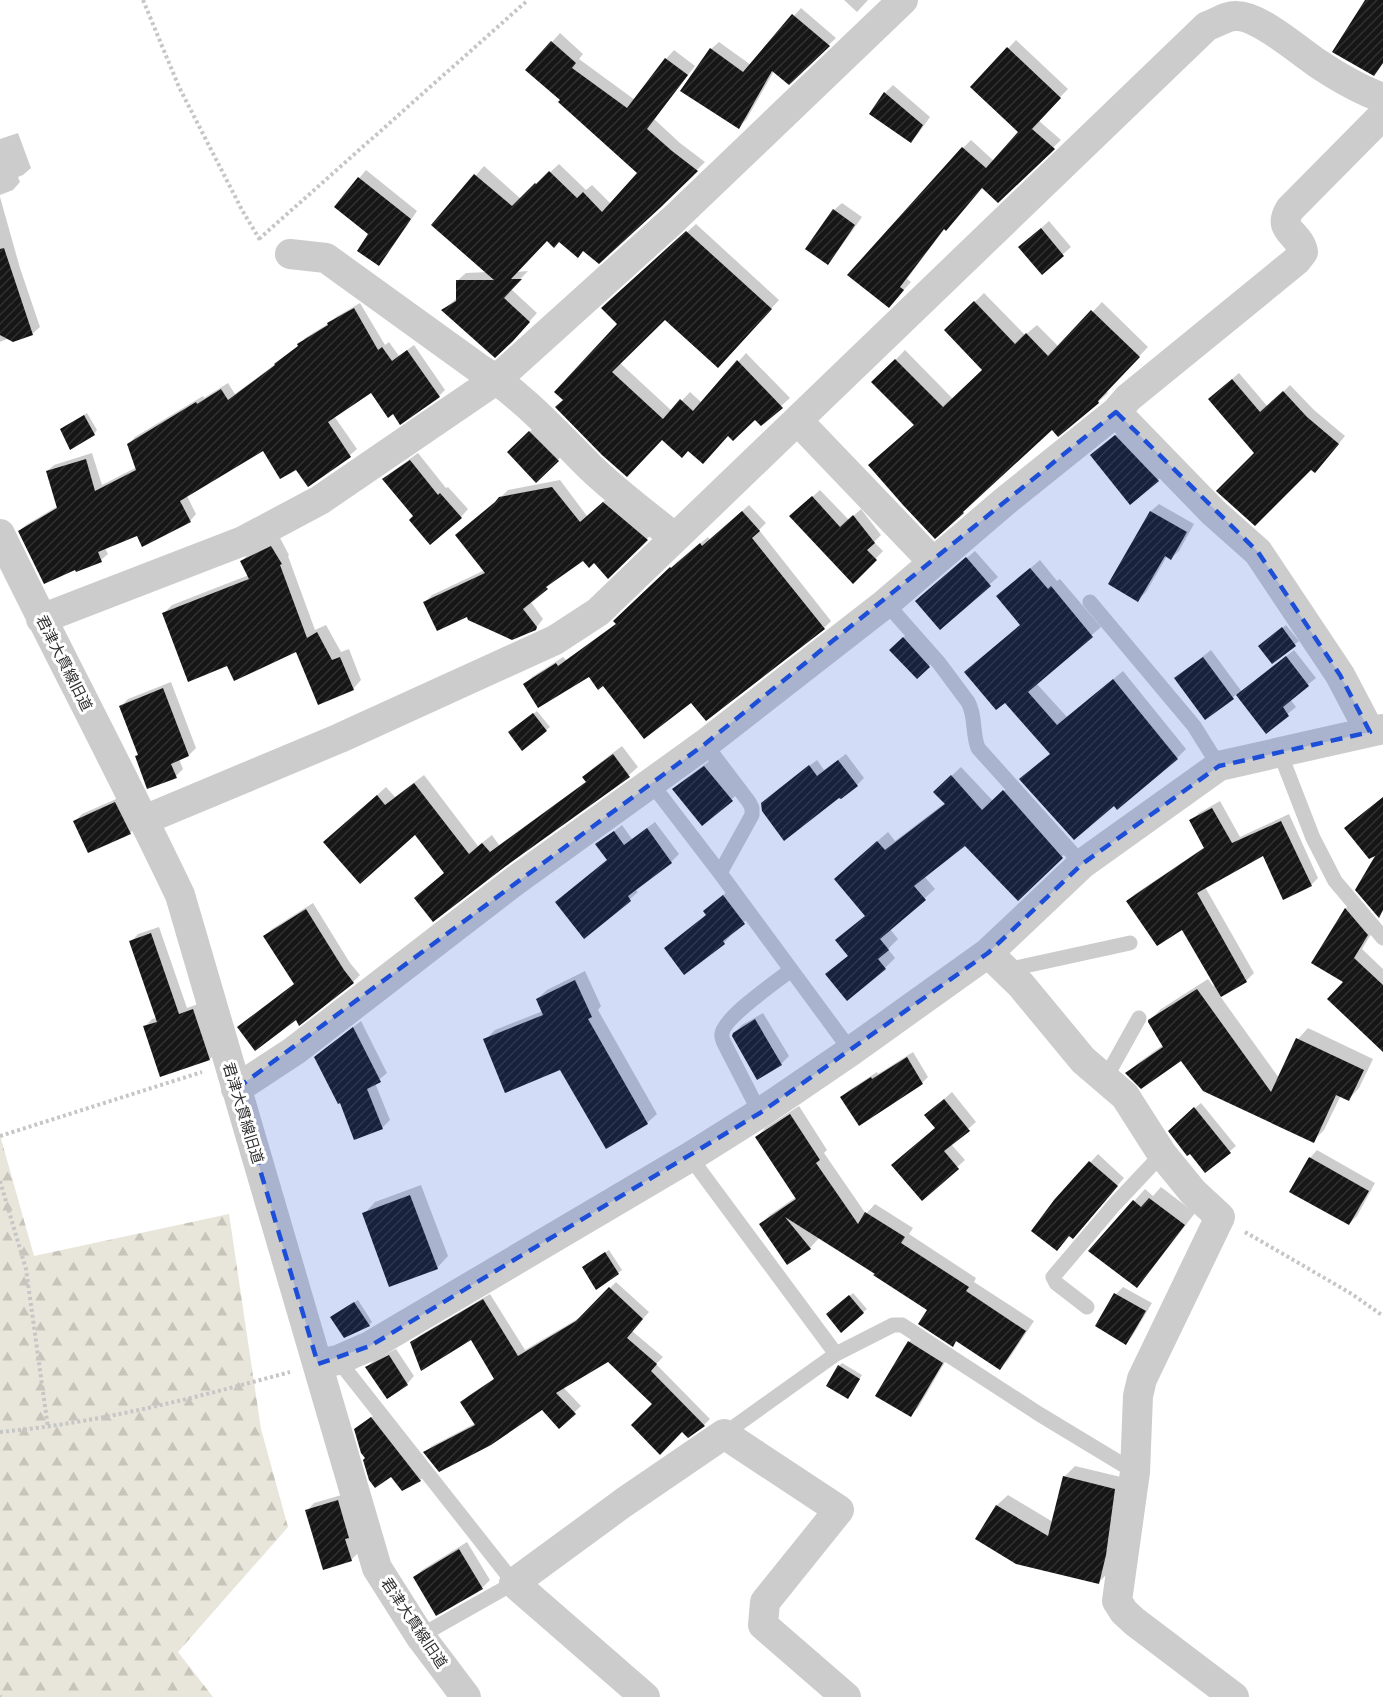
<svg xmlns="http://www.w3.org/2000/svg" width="1383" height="1697" font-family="'Titillium Web','Noto Sans JP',sans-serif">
<defs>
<pattern id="forest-firs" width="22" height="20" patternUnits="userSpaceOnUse" patternTransform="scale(1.5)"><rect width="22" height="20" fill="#e8e5da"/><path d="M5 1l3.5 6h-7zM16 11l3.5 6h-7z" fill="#c7c5bb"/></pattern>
<pattern id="building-hatch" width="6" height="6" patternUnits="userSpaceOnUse" patternTransform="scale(1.5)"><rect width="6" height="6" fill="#161616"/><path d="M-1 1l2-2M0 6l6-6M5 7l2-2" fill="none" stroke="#303030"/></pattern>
</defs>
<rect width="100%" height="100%" fill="#fff"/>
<path fill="url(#forest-firs)" d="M0,1135l34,121 195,-42 32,215 27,98 -110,125 35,45h-213z"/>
<path fill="#0003" d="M844,0h24l-11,12z
M801,8l35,30 -47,45 -15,-12 -28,49 -8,7 -27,-78 8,-7 32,23z
M560,33l23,21 -4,5 56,41 31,-41 8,-9 21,16 -41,53 26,24 25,19 -45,44 -76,44 -25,-10h-12l-31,32 12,-1 -17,18 26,24 -15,17 -79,-20 14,-12v-17l9,-8 22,-1 -55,-47 51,-59 37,33 38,-35 27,26 6,-5 19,19 28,-31 -77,-73 -10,-58z
M1016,40l52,49 -30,31 23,20 -63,61 -16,-15 -28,35 -8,8 -1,-1 -38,51 4,3 -22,24 74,-158 8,-8 23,21 26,-29 -48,-45z
M893,85l37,32 -12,17 -7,7 -40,-27 14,-21z
M18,133l13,35 -8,7 -5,2 2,5 -7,8 -13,5v-56z
M366,170l51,41 -31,45 -8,8 -8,-30 -34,-28z
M0,197l20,71 20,59 -8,7 -23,4 -9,4z
M842,203l20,14 -27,38 -7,8 6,-53z
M1049,221l22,26 -29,26 -14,-33z
M696,224l83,76 -52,57 -62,-39 -45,45 52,48 18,-19 12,11 44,-50 44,45 -29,26 -6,-7 -27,18 -40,14 -123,-49 54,-76 -7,-24z
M984,293l41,42 12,-10 22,22 43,-45 46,45 -42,44 2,2 -10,9 -46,26 -89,84 -28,25 -65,-72 45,-41 -41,-42 31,-32 48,49 31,-29 -38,-40z
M360,303l25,42 4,-3 10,14 15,-11 31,45 -6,6 -46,16 -22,-21 -37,25 23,33 -7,6 -42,29 -11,-16 -33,-19 -77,47 9,18 -6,7 -52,13 -33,14 3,6 -7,6 -82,-29 7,-6 32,-19 -11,-35 7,-6 38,-12 10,32 35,-18 -8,-23 6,-7 68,-41 1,2 24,-15 7,11 42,-31 23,-18 5,-7 26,-16 5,-5z
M1239,373l29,34 22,-22 24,25 31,26 -23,28 -11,4 -94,-76z
M87,413l10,17 -3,4 -28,-8z
M538,424l28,28 -30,29 -19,-37z
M1123,429l42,44 -7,7 -58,-32z
M418,453l28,35 2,-1 20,22 -7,8 -46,-1 -31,-37 8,-7z
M560,480l27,36 24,-21 43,37 -46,45 -14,-16 -11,-2 -29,22 -24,20 13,18 -8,10 -68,-14 -42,-13 7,-7 53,-25 13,-70 10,-10z
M820,490l29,30 12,-11 20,26 -7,7 9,9 -30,31 -54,-73z
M1159,504l35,20 -15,27 -8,7 -4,-2 -21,36 -8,8 -28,-17 41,-72z
M749,505l17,18 -7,7 72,91 -7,7 -132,72 -89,-16 -14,-9 -64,9 7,-7 31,-20 3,3 51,-37 -2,-2 63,-60 30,-24 2,3z
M280,538l9,17 -1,1 27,74 11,-5 15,27 8,-3 12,31 -8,9 -56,-39 -69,14 -65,-50 9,-9 77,-30 -7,-14 8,-9z
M975,551l23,26 -58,51 -16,-34z
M1040,560l17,21 3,-2 41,48 -65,56 31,34 56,-46 63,78 -9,9 -126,-5 -46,-52 16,-77 -23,-28z
M1286,625l13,16 -26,21 -10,-19z
M911,630l25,29 -19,18 -26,-27z
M1211,650l31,42 52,-42 22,28 -26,21 6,8 -30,25 -29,-38 -32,24 -29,-40z
M171,682l25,66 -7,7 -10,4 4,10 -7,7 -39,-20 2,-2 -18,-48 7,-7z
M537,711l13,16 -28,22 -9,-20z
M622,746l16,21 -9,8 -124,90 -89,33 30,-26 -31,-39 -81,1 52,-47 9,10 29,-22 54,71 14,-11 7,10 88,-64 -3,-4 9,-9z
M846,754l18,24 -7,7 -88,12 48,-37 7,10z
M712,759l27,33 -7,7 -58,-10 7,-7z
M961,767l32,34 21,-19 58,65 -54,52 -53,-55 -41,32 11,13 -45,40 8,10 -10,10 7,9 -10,10 -48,-3 12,-10 17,-40 -21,-46 43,-37 7,9 50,-38v-21z
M123,796l15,29 -8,8 -55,-12 7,-7z
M1220,801l20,36 49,-23 29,64 -7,7 -47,-31 -59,33 49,86 -8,8 -26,15 59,82 19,-39 10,-11 65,31 -14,29 -10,11 -8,-4 -17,35 -11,11 -132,-82 -54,14 11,-10 25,-18 -13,-25 11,-11 47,-30 5,7 2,-1 -33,-57 -54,-27 7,-7 70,-47 -14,-26 8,-8z
M655,822l24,32 -8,8 -36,27 3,3 -8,7 -46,38 24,-77 -11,-15 25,-20 10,14z
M731,889l21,26 -22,19 1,1 -7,8 -17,-29 6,-11z
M1354,900l22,26 -14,23 21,20v81l-38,-68 -32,-19 33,-55z
M313,903l37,60 10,12 -7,7 -58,2 -30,-48 7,-7z
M159,927l28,81 14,-5 16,48 -7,8 -65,-32 7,-8 5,-1 -26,-76 7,-8z
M585,971l16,35 -3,4 59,104 -10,9 -86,-55 -76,-28 10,-10 48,-19 -6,-12 10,-9z
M763,1013l26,43 -8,8 -47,-31 8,-8z
M361,1021l26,52 -12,10 15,37 -8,8 -58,-78z
M913,1052l15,25 -6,6 -80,14 6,-6 29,-19 1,2z
M952,1092l24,30 -25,22 14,16 -43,39 14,-71 -10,-13z
M1201,1103l35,43 -30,25 -31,-46z
M799,1106l28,44 -3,3 42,61 9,-10 38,24 -4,6 67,44 -2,4 60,39 -26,39 -9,9 -42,-29 -4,5 -24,-36 -109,-72 -10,11 -22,15 -27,-39 9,-9 26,-18 -39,-60 8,-9z
M1317,1150l58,33 -18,33 -8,8 -39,-66z
M1098,1154l26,24 -44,51 -25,-28z
M421,1185l27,71 -11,12 -73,-54 11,-12z
M1161,1187l34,26 -47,61 -11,12 -47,-36 55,-61 8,7z
M609,1250l13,20 -4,3 -31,-9z
M616,1282l33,30 -17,19 31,26 -7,7 54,55 -6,6 -50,-21 -46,-44 -45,27 18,19 -22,21 -17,-19 -117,44 7,-6 44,-23 -14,-20 6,-7 27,-18 -23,-40 -60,5 7,-7 71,-42 35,56 59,-35z
M1123,1287l29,16 -19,32 -7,8 -10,-49z
M853,1293l14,16 -26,21 -10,-19z
M358,1300l14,22 -3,3 -33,-11z
M917,1334l32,21 -31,53 -8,7 -33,-20 32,-53z
M396,1349l18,27 -7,8 -40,-17 7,-7z
M842,1363l20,12 -11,19 -12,-28z
M379,1411l49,62 -8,7 -18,9 -11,-14 -24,-17 -11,-28z
M1075,1466l50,12 -16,94 -11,11 -121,-44 20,-34 11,-10 45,27 11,-45z
M345,1494l14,58 -8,8 -44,-49 7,-8z
M467,1542l23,38 -8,8 -45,26 -22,-37 7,-7z"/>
<path fill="url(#building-hatch)" d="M1365,0h18v63l-9,13 -42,-24z
M792,14l38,32 -41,39 -17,-14 -33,58 -59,-38 30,-43 33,24z
M551,41l25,22 -4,5 55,40 38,-50 23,17 -41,54 25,22 26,20 -37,36 -62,57 -16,-13 -5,7 -19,-16 -5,6 -7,-7 -36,38h11l-18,19 26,24 -17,19 -18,17 -54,-48 15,-9v-21h38l-63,-55 43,-51 38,32 23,-23 1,1 13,-13 28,27 6,-6 19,20 35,-39 -79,-71 2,-2 -35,-30z
M1007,47l54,51 -29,31 23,20 -57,54 -16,-15 -36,43 -2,-2 -44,58 4,3 -15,18 -42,-33 115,-128 24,21 32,-36 -48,-45z
M884,92l39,33 -12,18 -42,-29z
M358,177l53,42 -32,47 -22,-15 11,-17 -34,-27z
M833,209l22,16 -27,40 -23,-16z
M1041,228l23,28 -22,19 -24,-28z
M686,231l86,78 -54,59 -53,-48 -53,52 51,47 17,-20 13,12 44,-51 46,48 -22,18 -6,-6 -22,21 -5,-5 -25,28 -15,-13 -6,7 -20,-18 -35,37 -25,-22 -47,-48 8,-7 -9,-8 63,-68 -16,-16z
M4,248l29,87 -20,7 -13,-7v-86z
M974,301l41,43 11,-11 22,23 43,-46 49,47 -42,44 1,2 -41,34 -6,-7 -89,82 1,1 -29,26 -32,-34 -35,-40 46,-40 -43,-43 24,-23 48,48 39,-37 -38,-40z
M354,308l24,42 4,-3 10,14 15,-11 33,47 -40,28 -7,-11 -5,4 -17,-25 -43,29 23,35 -43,30 -12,-17 -16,9 -17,-28 -83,50 11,21 -49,25 -5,-11 -39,16 4,10 -26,10 -1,-2 -31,14 -26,-53 39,-23 -11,-37 40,-12 9,32 41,-21 -9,-26 69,-42 1,2 24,-15 7,11 47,-35 -1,-1 24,-18 -1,-2 31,-19 -1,-2z
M1232,379l28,33 23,-21 24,26 32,27 -24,29 -4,-3 -56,56 -39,-35 38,-38 -46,-54z
M84,415l11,20 -25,15 -10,-21z
M529,431l30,30 -23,22 -29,-31z
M1115,435l44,46 -29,24 -40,-50z
M410,460l28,35 2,-2 22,25 -32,27 -21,-25 4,-4 -31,-37z
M552,487l28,35 23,-20 45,38 -40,39 -14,-16 -5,5 -6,-7 -37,26 2,2 -25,20 14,18 -1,3 -24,10 -44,-20 -1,-3 -30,14 -14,-29 62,-29 -30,-38 40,-33 4,-5z
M812,496l28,31 13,-12 22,28 -8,7 10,10 -24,24 -64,-68z
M742,511l18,20 -8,7 73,91 -119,92 -15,-18 -47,36 -41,-53 -5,4 -9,-13 -51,31 -15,-24 33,-21 2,3 58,-42 -3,-3 57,-54 1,1 29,-25 2,3z
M1150,511l37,21 -16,28 -6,-4 -27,46 -30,-18z
M271,546l11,18 -2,1 27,73 10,-6 15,28 8,-3 14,33 -36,15 -22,-53 -62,29 -7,-15 -39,16 -26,-69 87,-34 -9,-18z
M966,557l25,29 -51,44 -25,-29z
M1030,568l18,21 3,-3 42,51 -65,55 29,33 56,-46 65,80 -61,51 -3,-4 -40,34 -55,-61 31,-25 -45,-51 -9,7 -32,-38 56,-47 -24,-29z
M1282,627l14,19 -24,18 -14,-18z
M903,637l27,30 -13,12 -28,-29z
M1286,656l23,30 -26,21 6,9 -23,18 -30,-39z
M1203,657l31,42 -29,21 -31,-42z
M163,688l26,68 -18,8 6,14 -30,11 -12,-33 3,-1 -19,-49z
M533,713l14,18 -25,20 -14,-19z
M613,754l17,23 -124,89 -73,56 -19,-24 30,-25 -29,-38 -55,49 -37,-42 54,-47 8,10 29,-22 55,71 13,-11 8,9 96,-70 -4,-5z
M838,760l20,26 -17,13 -2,-1 -55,43 -22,-30 -1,-8 48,-38 8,11z
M704,766l29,35 -31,25 -30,-37z
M951,775l31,35 21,-20 60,68 -45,43 -53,-55 -51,40 12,14 -46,39 9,11 -11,9 8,10 -39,32 -22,-27 23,-18 -13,-16 30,-24 -31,-37 43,-38 8,9 60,-46 -12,-12z
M1383,797v113l-4,8 -24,-28 20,-34 -6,3 -25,-31z
M115,802l16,32 -43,19 -15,-32z
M1212,808l20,35 49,-22 31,65 -29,14 -20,-44 -66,37 50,89 -26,15 -39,-67 -25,16 -31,-45 78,-53 -15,-28z
M647,828l25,35 -44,33 3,5 -47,38 -29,-37 52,-42 -12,-16 19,-13 10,14z
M723,895l22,29 -22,17 2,3 -41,31 -20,-27 42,-33 -3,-4z
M1345,908l23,27 -14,23 29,27v67l-56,-53 16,-17 -32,-19z
M306,909l38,61 10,13 -55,43 -3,-6 -41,31 -18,-24 57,-43 -31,-48z
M151,933l28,81 14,-5 17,51 -50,17 -17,-51 14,-4 -28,-81z
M575,980l17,37 -4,2 60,105 -42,25 -46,-79 -55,23 -22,-54 60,-24 -7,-16z
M1197,989l74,103 25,-54 68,32 -15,31 -13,-6 -22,48 -111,-52 -22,-30 -40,28 -16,-16 38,-26 -15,-25v-2z
M755,1019l27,46 -25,15 -25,-44 1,-3z
M353,1027l28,55 -14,7 16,40 -29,11 -14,-37 -2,1 -24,-47z
M907,1057l16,27 -64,42 -19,-29 31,-20 1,2z
M944,1099l26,32 -26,20 15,18 -37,32 -31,-36 44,-37 -11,-13z
M1194,1107l37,46 -26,20 -15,-19 -3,2 -19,-25z
M790,1114l30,46 -4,3 42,61 7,-12 40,25 -4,6 68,44 -3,4 60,40 -26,39 -44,-29 -3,6 -35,-23 9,-14 -54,-35 2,-1 -90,-57 26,32 -24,16 -28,-41 37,-25 -41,-62z
M1309,1157l60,34 -20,34 -60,-33z
M1089,1161l29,25 -45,53 -4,-3 -12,15 -26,-20 23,-31z
M410,1195l28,74 -49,18 -27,-74z
M1149,1198l36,27 -48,63 -49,-37 45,-51 8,7z
M605,1252l14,22 -23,16 -14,-23z
M609,1287l34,32 -16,19 30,26 -6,7 54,55 -17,12 -6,-6 -22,23 -29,-30 21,-21 -44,-42 -52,31 20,21 -17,15 -17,-19 -51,35 -52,27 -16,-20 52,-27 -15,-23 34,-23 -23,-39 -50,31 -11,-29 73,-43 35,57 58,-35z
M1114,1293l32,18 -20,34 -31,-19z
M849,1295l15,18 -23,20 -15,-19z
M354,1302l16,24 -26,12 -14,-21z
M908,1341l35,22 -32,54 -36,-21z
M389,1355l19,30 -21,14 -22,-32z
M838,1365l22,14 -12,20 -22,-13z
M371,1417l50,64 -19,10 -11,-14 -16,11 -6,-8 -6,-20 2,-2 -4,-5 -7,-24z
M1063,1476l52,13 -9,66 -7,29 -83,-20 -41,-25 21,-34 52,31z
M338,1500l11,38 -4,1 7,22 -29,9 -18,-60z
M459,1549l24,40 -47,27 -23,-39z"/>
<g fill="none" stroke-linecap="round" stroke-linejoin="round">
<path stroke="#c6c6c6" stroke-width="4" stroke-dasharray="3 3" stroke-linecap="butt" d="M143,0l36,87 63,123 18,30
M259,239l269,-239
M0,1136l202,-64
M0,1181l26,88 22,159
M1245,1232l107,62 31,22
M0,1432c99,-9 194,-34 290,-60
M0,1696l1,1"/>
<path stroke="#ccc" stroke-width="15" d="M1090,602l104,124 25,40
M886,603l53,60 29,39c8,14 4,31 10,46l104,116
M705,744l44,58 3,6v7l-32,58
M1280,753l33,85 22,43 48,57
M651,783l69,90 131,178
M1006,970l124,-27
M1105,1079l34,-61
M760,1113l-36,-70c-1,-3 -3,-6 -2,-9 1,-16 55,-53 69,-64
M690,1157l146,197
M1087,1307l-31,-24 -3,-6 62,-73 47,-50
M338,1360l176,223 -94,53
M724,1434l112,-80 57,-29h9l137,89 96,58"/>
<path stroke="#ccc" stroke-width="30" d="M290,254l36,4 151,109c43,26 78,65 113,100 27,26 57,48 85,71
M1116,412l97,100 45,40 82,123 30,57
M798,421l135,141
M0,534c59,121 122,239 180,361l197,673 43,68 46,61
M41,619l202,-78 77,-41 177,-121 176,-159 230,-220
M144,820l196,-82 215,-98 43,-28 609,-586c9,-3 21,-11 30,-10 22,0 61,34 80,47 21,14 43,27 66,35
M988,953l33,32 62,75 42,36 37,58 31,38 27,25 -78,162 -4,17 -3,76 -18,129 7,11 11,10 99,75
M236,1089l58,-38 222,-171 189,-136 181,-141 118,-101 112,-90 12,-14 168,-137 7,-9c-3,-19 -27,-21 -13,-43l93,-94
M318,1364l20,-4 32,-14 320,-189 70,-44 91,-62 137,-98 94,-89 137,-98 164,-37
M645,1697l-131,-114 109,-80 101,-69 115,76 -74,92 -2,23 83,72"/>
</g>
<path fill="#1d4ed8" fill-opacity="0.2" stroke="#1d4ed8" stroke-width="4.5" stroke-dasharray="12 8" stroke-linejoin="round" d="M1116,412l142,140 82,123 30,57 -151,34 -137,98 -94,89 -228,160 -390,233 -52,18 -82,-275 469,-345z"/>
<g text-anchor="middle" stroke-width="6" stroke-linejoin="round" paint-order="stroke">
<g font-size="15" fill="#2f2f2f" stroke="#fff">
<text transform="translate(64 663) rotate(63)" y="5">君津大貫線旧道</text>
<text transform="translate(243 1113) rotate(73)" y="5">君津大貫線旧道</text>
<text transform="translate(414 1623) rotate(56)" y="5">君津大貫線旧道</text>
</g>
</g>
</svg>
